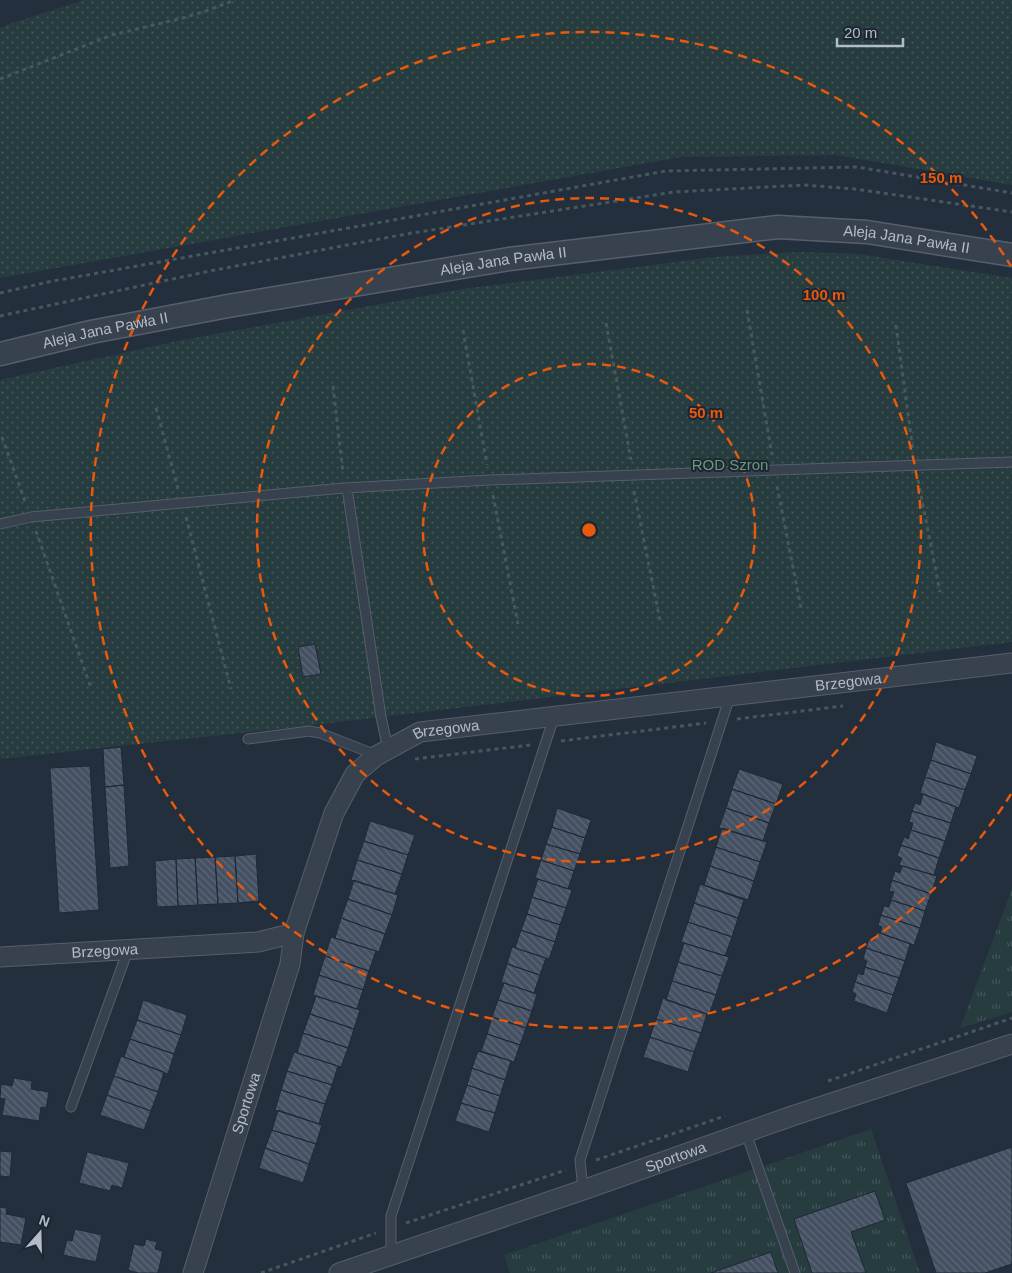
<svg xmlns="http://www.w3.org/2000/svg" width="1012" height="1273" font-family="Arial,sans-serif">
<defs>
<pattern id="grass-dots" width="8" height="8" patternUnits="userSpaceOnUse" patternTransform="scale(1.25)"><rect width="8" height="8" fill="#263c3f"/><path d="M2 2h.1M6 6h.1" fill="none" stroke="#435659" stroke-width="1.8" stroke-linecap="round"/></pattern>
<pattern id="park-tufts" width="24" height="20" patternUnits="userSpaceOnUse" patternTransform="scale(1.25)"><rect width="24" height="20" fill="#263c3f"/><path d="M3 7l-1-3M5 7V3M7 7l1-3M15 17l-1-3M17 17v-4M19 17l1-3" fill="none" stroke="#435659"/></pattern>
<pattern id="building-back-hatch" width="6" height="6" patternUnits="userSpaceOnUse" patternTransform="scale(1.25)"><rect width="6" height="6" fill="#455162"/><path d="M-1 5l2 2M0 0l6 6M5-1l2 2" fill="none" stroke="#5d6877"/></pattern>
</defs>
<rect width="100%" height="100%" fill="#242f3e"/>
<path fill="url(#grass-dots)" d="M84,0h928v185l-176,-30 -155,2 -681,121v-251z
M800,252l58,2 154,24v364l-690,82 -322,35v-379l177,-39 286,-52 252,-32z"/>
<path fill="url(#park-tufts)" d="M1012,889v123l-52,16z
M871,1129l49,144h-410l-6,-18z"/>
<path fill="url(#building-back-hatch)" stroke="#1f2835" d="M315,644l6,30 -18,3 -5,-30z
M936,742l41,14 -6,18 -40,-14z
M121,747l3,38 -19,2 -2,-38z
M931,760l40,14 -6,16 -40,-13z
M90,766l9,144 -40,3 -9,-145z
M739,769l44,15 -7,20 -44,-15z
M925,777l40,13 -6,18 -39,-15z
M124,785l5,81 -19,2 -5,-81z
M732,789l44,15 -7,19 -43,-15z
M923,794l33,13 -5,16 -39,-12 3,-8 5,2z
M557,808l34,12 -6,18 -33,-11z
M726,808l43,15 -6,18 -44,-13z
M912,811l39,12 -6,18 -34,-11 2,-7 -4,-1z
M370,821l45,14 -7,20 -44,-14z
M552,827l33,11 -5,16 -34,-10z
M722,828l45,14 -7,20 -44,-15z
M911,830l34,11 -6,17 -38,-13 3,-8 4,2z
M364,841l44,14 -6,19 -45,-14z
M546,844l34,10 -6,17 -33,-11z
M901,845l38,13 -5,17 -35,-10 3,-7 -5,-2z
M716,847l44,15 -6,19 -44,-15z
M256,854l3,47 -21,2 -3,-47z
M235,856l3,47 -20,1 -3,-47z
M215,857l3,47 -20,1 -3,-47z
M195,858l3,47 -20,1 -2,-47z
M176,859l2,47 -21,1 -2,-46z
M357,860l45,14 -7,20 -44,-14z
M541,860l33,11 -6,18 -33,-11z
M710,866l44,15 -6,19 -44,-15z
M902,866l35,10 -6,18 -39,-14 3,-9 5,2z
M538,879l34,11 -6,18 -34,-11z
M354,880l44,15 -6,20 -44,-16z
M892,880l39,14 -6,17 -34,-11 3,-8 -5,-1z
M700,884l44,16 -6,18 -44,-15z
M532,897l34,11 -6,17 -33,-11z
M348,899l44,16 -7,19 -44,-16z
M891,900l34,11 -5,17 -39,-13 3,-9 5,1z
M694,903l44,15 -6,19 -44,-15z
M527,914l33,11 -5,17 -34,-12z
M881,915l39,13 -6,17 -34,-12 2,-6 -4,-2z
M341,918l44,16 -6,18 -44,-14z
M688,922l44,15 -7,19 -44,-14z
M521,930l34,12 -6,17 -34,-11z
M877,932l33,12 -5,17 -39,-13 3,-9 5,2z
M331,937l45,14 -7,20 -44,-15z
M684,943l45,14 -7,19 -44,-14z
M512,947l34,11 -6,17 -33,-11z
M866,948l39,13 -6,17 -34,-11 2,-6 -4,-2z
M325,956l44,15 -6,19 -44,-15z
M678,962l44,14 -6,19 -44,-14z
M507,964l33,11 -6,18 -33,-11z
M865,967l34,11 -6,17 -38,-13 3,-9 5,2z
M319,975l44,15 -6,19 -44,-14z
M672,981l44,14 -7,20 -43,-15z
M855,982l38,13 -6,18 -33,-12 2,-7 -4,-2z
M504,983l33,11 -5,17 -34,-11z
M316,996l44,14 -6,19 -44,-15z
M663,998l44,16 -6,19 -45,-14z
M143,1000l44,15 -6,20 -44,-15z
M498,1000l34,11 -6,17 -34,-11z
M310,1014l44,15 -6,19 -45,-15z
M492,1017l34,11 -6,17 -33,-11z
M656,1019l45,14 -7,19 -44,-15z
M137,1020l44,15 -7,19 -44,-15z
M303,1033l45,15 -7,19 -44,-14z
M487,1034l33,11 -6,17 -33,-11z
M650,1037l44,15 -6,20 -45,-15z
M130,1039l44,15 -6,20 -44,-17z
M478,1051l33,10 -6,19 -33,-12z
M294,1052l44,14 -6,19 -45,-14z
M121,1056l43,16 -6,20 -44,-16z
M472,1068l33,12 -5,16 -33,-11z
M287,1071l45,14 -7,19 -44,-14z
M114,1076l44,16 -7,19 -44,-16z
M14,1078l18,3 -1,8 18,3 -3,16 -5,-1 -2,14 -37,-6 3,-16 -5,-1 1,-14 11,2z
M467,1085l33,11 -5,17 -34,-10z
M281,1090l44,14 -6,20 -44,-14z
M107,1095l44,16 -7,19 -44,-15z
M461,1103l34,10 -6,19 -34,-11z
M278,1110l44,15 -6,19 -44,-14z
M272,1130l44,14 -7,20 -44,-16z
M1012,1147v117l-27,9h-49l-30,-90z
M265,1148l44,16 -6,19 -44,-15z
M0,1151l12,1 -2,25 -10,-1z
M87,1152l42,11 -7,25 -10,-3 -2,6 -31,-8z
M875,1191l10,29 -34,12 15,41h-54l-18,-54z
M0,1207l7,1 -1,6 20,4 -5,27 -21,-3z
M75,1229l27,6 -6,27 -33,-7 4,-15 5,1z
M146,1239l11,3 -2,7 8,2 -5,22h-20l-10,-3 6,-26 10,2z
M771,1252l7,21h-67z"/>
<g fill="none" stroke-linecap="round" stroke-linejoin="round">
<g stroke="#565f6c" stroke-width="11">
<path id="service" d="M347,488l34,229 7,32
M0,524l31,-7 313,-29 146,-8 522,-18
M248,739l61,-8 11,2 56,22
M71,1107l57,-157
M746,1133l49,140
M583,1190l-3,-30 150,-464
M391,1255v-39l163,-499"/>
</g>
<g stroke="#565f6c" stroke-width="21">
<g id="minor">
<path id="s1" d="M0,957l258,-15 36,-9"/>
<path id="s2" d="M193,1273l97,-309 4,-31 40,-120 21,-39 21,-18 44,-24 592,-69"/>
<path id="s3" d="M339,1273l244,-83 209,-74 220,-72"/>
</g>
</g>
<g stroke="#565f6c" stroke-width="25">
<g id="tertiary">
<path id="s4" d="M0,354l91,-22 137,-26 281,-47 269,-32 89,5 145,23"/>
</g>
</g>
<path stroke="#44595c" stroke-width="3" stroke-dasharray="4 4" stroke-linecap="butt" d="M0,79l112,-44 67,-16 27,-8 29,-11
M0,293l48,-11 618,-111 191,-4 155,26
M747,310l25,145
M0,316l210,-45 196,-37 268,-42 130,-7 51,4 157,23
M606,323l25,137
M896,325l17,126
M463,330l24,135
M333,386l10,87
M156,408l22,81
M2,437l24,67
M918,480l22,112
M777,486l24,122
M634,491l26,129
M493,495l25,129
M186,517l45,172
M36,531l55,157
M737,719l106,-13
M561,741l145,-18
M415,759l115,-14
M828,1081l184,-63
M596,1160l129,-44
M406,1223l160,-53
M261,1273l115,-40"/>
<use href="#service" stroke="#38414e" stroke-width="9"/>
<use href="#minor" stroke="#38414e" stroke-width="19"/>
<use href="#tertiary" stroke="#38414e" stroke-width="22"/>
</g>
<g fill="none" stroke="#e8590c" stroke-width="2.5" stroke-dasharray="9 6">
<circle cx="589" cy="530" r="166"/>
<circle cx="589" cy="530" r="332"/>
<path d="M1011 794A498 498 0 1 1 1011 266"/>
</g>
<g text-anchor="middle" stroke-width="4" stroke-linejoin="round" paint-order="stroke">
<g font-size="15" fill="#b4bcc9" stroke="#1d2633">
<text dy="5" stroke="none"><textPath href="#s4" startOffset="918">Aleja Jana Pawła II</textPath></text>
<text dy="5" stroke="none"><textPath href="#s4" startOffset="512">Aleja Jana Pawła II</textPath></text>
<text dy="5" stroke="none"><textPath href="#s4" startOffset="108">Aleja Jana Pawła II</textPath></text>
<text dy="5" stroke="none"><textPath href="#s2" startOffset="1035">Brzegowa</textPath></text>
<text dy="5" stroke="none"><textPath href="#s2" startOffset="630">Brzegowa</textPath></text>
<text dy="5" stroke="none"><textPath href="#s1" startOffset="105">Brzegowa</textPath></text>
<text dy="5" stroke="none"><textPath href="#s2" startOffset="178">Sportowa</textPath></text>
<text dy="5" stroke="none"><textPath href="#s3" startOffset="356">Sportowa</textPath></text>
</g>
<g font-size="15" fill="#6b9a76" stroke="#1d2633">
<text x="730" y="470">ROD Szron</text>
</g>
</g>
<circle cx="589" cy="530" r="8" fill="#e8590c" stroke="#1d2633" stroke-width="2.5"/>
<g font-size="15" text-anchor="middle" font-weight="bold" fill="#e8590c" stroke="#1d2633" stroke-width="4" stroke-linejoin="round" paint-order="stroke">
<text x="941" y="183">150 m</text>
<text x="824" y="300">100 m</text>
<text x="706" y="418">50 m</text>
</g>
<g transform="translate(40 1233) rotate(20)" stroke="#1d2633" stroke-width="4" paint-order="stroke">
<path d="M0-4L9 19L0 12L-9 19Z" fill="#b4bcc9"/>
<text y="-8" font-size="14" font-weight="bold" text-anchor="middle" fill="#b4bcc9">N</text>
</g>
<path d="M837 38v8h66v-8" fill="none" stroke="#b4bcc9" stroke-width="2.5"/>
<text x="844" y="38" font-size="15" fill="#b4bcc9" stroke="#1d2633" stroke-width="4" paint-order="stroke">20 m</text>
</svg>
